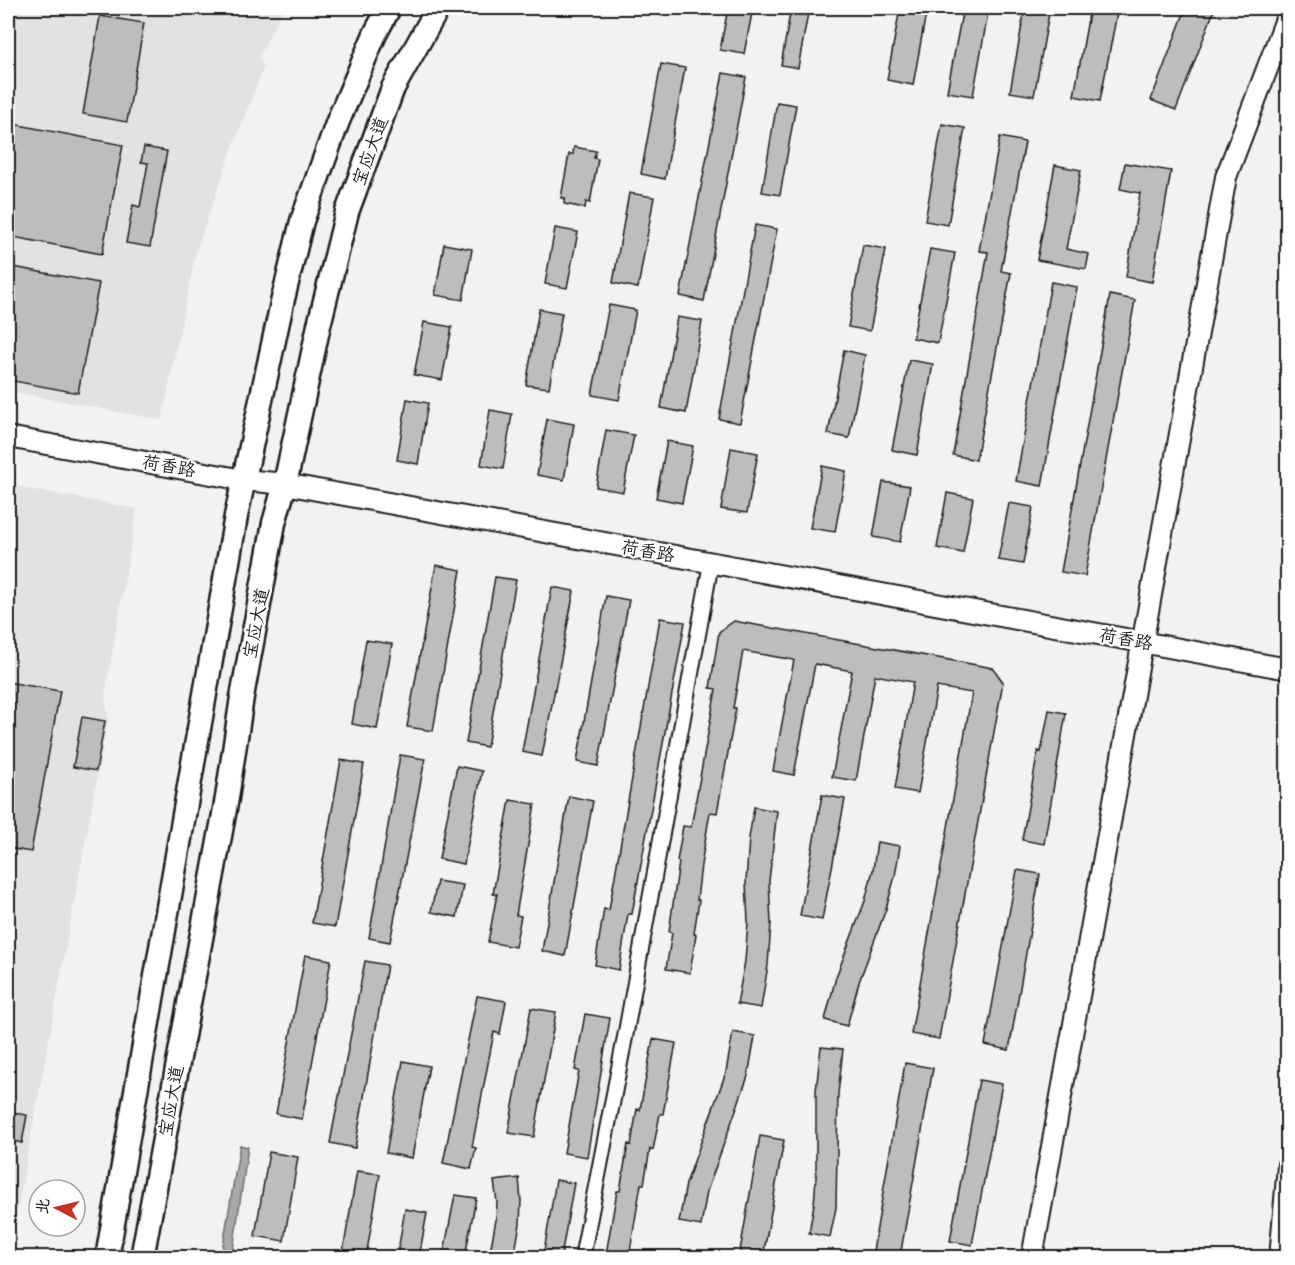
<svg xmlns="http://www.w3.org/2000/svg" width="1295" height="1265" font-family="Mali,'LXGW WenKai TC',sans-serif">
<rect width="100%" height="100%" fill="#f2f2f2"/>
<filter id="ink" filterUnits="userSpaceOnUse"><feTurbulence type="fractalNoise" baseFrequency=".0167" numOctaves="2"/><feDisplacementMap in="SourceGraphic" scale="12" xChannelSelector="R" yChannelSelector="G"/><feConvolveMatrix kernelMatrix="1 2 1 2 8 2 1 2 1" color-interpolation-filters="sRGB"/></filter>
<g filter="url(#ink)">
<path fill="#e2e2e2" d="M8,8h276l-26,50 6,8 -33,86 -35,99 -34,169 -154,-29z
M8,485l129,24 -32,186 3,24 -93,504 -7,-1z"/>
<path fill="#a8a8a8" stroke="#707070" stroke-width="1.5" d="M240,1145l8,2 -16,110h-11z"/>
<path fill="#bdbdbd" stroke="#1c1c1c" stroke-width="1.5" d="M728,8h25l-9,46 -24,-4z
M791,8h18l-11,60 -17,-3z
M900,8h27l-14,77 -26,-5z
M963,8l25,5 -15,83 -26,-4z
M1025,8h25l-16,88 -24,-4z
M1090,8h28l-18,93 -26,-5z
M1186,8h29l-39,102 -25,-10z
M100,16l44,7 -17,99 -44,-8z
M661,64l24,4 -20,111 -24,-5z
M723,73l23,4 -42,224 -24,-5z
M777,102l19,3 -16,90 -18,-3z
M8,123l115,22 -21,109 -94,-18z
M942,124l23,4 -17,97 -23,-4z
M1000,137l25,5 -24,129 10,2 -35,187 -23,-5 35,-203 -9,-1z
M144,147l23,4 -17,96 -24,-4 7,-38 7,2 8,-44 -7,-1z
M574,147l22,4 -2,7 4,1 -8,44 -4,-1 -1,6 -21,-4 1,-6h-4l8,-44h4z
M1125,163l46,8 -19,111 -26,-5 14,-84 -20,-4z
M1055,165l26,5 -15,79 23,5 -3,15 -49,-9z
M629,193l25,4 -16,91 -25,-5z
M755,225l22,4 -37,194 -21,-4z
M555,228l23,4 -11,56 -22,-4z
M444,244l28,5 -9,51 -28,-5z
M863,245l23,4 -16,82 -22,-4z
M930,249l25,4 -17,90 -25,-5z
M8,266l91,17 -21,110 -70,-13z
M1051,282l26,5 -35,199 -26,-5z
M1110,295l25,5 -50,276 -24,-4z
M609,305l27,5 -17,90 -27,-5z
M539,309l23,4 -13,75 -23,-3z
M677,317l25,4 -16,92 -25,-5z
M424,322l28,5 -10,53 -28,-5z
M844,350l21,5 -16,83 -21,-4z
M909,360l24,4 -16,91 -25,-5z
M407,399l21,4 -10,61 -21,-4z
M490,410l22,4 -9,55 -22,-4z
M547,419l27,5 -10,56 -27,-5z
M606,430l28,5 -11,57 -27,-5z
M667,441l26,5 -11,57 -26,-5z
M731,448l27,5 -11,60 -26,-4z
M822,466l24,5 -11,61 -25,-4z
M883,482l27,4 -10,56 -27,-5z
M947,493l26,5 -10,55 -26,-5z
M1009,503l24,4 -10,57 -25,-4z
M436,565l25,5 -28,161 -26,-4z
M495,577l21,3 -29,167 -21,-4z
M552,587l22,4 -32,165 -20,-4z
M606,596l23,4 -31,166 -21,-4z
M660,618l25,4 -53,292h-4l-9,56 -24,-5 9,-56 5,1z
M734,621l259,47 10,14 -64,357 -28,-5 61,-341 -35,-6 -19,106 -23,-4 18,-107 -38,-7 -19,106 -24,-4 20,-106 -37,-7 -21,111 -21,-4 21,-111 -51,-9 -10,57h3l-19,105 -7,-1 -9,53 -4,35h2l-5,34h2l-6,39 -24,-4 6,-36 -3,-1 10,-70 -2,-1 6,-35 8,1 25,-138 -6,-1 9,-56z
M366,640l26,4 -15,85 -25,-5z
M8,682l52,9 -29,161 -23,-4z
M1049,710l17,3 -22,131 -22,-4 16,-89 3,1z
M82,717l23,4 -9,50 -23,-4z
M400,755l25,4 -35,183 -21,-4z
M341,760l23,4 -29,163 -23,-4z
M457,766l25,5 -18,93 -25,-5z
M822,795l23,4 -23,121 -22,-4z
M569,796l24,5 -28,155 -23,-5z
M510,800l25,4 -19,111 5,1 -6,31 -27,-5 9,-48h-4z
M754,807l23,4 -8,70 2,42 -3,42 -7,43 -24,-4 8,-43 3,-39 -2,-40 3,-44z
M877,842l23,4 -5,30 -9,33 -27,73 -12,44 -22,-6 11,-43 29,-76 8,-31z
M1017,870l23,4 -31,176 -24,-5z
M437,881l26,4 -6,32 -26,-5z
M305,955l26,5 -29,159 -26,-5z
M365,961l22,4 -32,183 -25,-5z
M477,996l29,5 -6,33 -6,-2 -22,115 4,1 -5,21 -28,-6z
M531,1008l25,4 -22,125 -26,-4z
M585,1014l25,4 -23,139 -23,-4 15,-82 -4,-1z
M733,1032l22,4 -7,40 -41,115 -6,35 -22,-4 7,-38 40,-112z
M653,1039l23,4 -13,71h-3l-7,36 -3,-1 -6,35h-3l-12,73 -23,-3 11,-63h3l8,-47 3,1 6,-36 3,1z
M821,1047l22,2 -5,45 -2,114 -6,29 -21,-4 5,-29 2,-26v-87z
M403,1061l26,5 -17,92 -26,-5z
M905,1063l28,5 -33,189h-28z
M979,1080l23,4 -30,161 -22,-4z
M8,1112l19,3 -5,28 -14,-3z
M760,1136l24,4 -21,117h-24z
M269,1152l29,5 -14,84 -29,-5z
M357,1171l23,3 -14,83h-24z
M519,1178l2,23 -1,23 -6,33h-25l7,-37 1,-18 -3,-21z
M556,1180l18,3 -13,74h-18z
M455,1195l21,3 -11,59h-22z
M405,1209l22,4 -8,44h-22z"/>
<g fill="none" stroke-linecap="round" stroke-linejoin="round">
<g stroke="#1c1c1c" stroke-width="18">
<path id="street" d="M582,1258l44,-226 85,-469"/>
</g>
<g stroke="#1c1c1c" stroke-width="24">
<path id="secondary" d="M8,437l236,43 41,4 1003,185
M1032,1258l194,-1081 62,-163
M1280,1258l8,-93"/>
</g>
<g stroke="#1c1c1c" stroke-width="27">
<path id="primary" d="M107,1258l129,-742 46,-213 20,-82 36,-100 37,-87 14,-26
M142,1258l85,-460 15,-101 32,-174 11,-39 34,-159 28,-113 46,-124 45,-80"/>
</g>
<use href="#street" stroke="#fff" stroke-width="14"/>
<use href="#secondary" stroke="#fff" stroke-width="20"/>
<use href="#primary" stroke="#fff" stroke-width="22"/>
</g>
</g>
<g text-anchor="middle" stroke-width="4.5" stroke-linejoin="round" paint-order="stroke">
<g font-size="18" fill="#1c1c1c" stroke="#fff">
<text transform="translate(370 151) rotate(-70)" y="6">宝应大道</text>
<text transform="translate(169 466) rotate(10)" y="6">荷香路</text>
<text transform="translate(648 551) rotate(10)" y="6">荷香路</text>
<text transform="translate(256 623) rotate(-79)" y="6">宝应大道</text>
<text transform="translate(1126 639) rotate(10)" y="6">荷香路</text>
<text transform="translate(171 1101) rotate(-80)" y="6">宝应大道</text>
</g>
</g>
<rect width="1295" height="1265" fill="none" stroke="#fff" stroke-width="30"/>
<rect x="15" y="15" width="1265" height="1235" fill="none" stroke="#1c1c1c" stroke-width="2" filter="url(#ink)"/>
<g transform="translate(57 1208) rotate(277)"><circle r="28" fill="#ffffff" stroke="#a4a4a4" stroke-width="1.5"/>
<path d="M0-4.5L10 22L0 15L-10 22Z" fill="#c8321e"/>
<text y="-9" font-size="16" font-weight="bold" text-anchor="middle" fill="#1c1c1c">北</text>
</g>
</svg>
